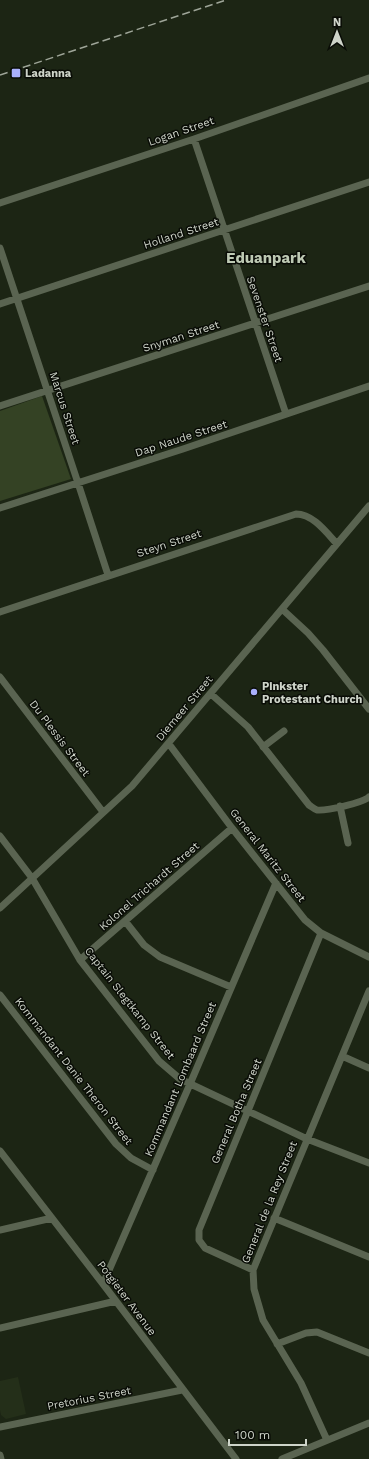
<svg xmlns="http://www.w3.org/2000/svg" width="369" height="1459" font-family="'Work Sans',sans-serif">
<rect width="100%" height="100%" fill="#1c2514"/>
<path fill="#242f19" d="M18,1377l8,37 -20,5 -5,-4 -1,-5v-29z"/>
<path fill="#344224" d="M42,396l29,83 -71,22v-90z"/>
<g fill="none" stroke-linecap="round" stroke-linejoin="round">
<path stroke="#5a6451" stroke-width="7" d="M194,139l92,275
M0,203l194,-64 175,-61
M0,248l78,235 30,92
M0,304l369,-122
M0,406l369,-120
M0,508l183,-59 186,-63
M282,609l26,24 15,17 46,59
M0,612l296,-98c17,0 30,18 41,30
M0,677l103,135
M211,694l37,33 61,78c3,2 5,4 8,5 9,1 46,-7 52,-13
M169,744l63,84 73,92 16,13 48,24
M263,747l21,-16
M340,806l8,37
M0,836l32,42 48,82 79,101 21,18 127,60 62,24
M0,908l132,-122 237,-280
M125,921l19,24 16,12 71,30
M80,960l152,-132
M0,995l116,149 15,14 22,12
M342,1056l27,12
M0,1151l103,133 133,175
M274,1218l95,39
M0,1230l52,-12
M253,1270l-48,-22 -6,-8v-10l122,-297
M103,1284l87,-200 86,-201
M0,1328l116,-27
M277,1344l29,-11 11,-1 52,21
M0,1427l182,-37
M327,1440l-26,-57 -38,-63 -9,-31 -1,-19 116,-279
M0,1455l1,4
M282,1459l87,-36"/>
<path stroke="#9ea598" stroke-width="1.5" stroke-dasharray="8 4" stroke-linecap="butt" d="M0,75l226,-75"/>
</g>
<g fill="#a9b0fc" stroke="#090c06" stroke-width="1.5">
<rect x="11" y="68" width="10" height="10" rx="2"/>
<circle cx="254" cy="692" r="4"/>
</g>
<g text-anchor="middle" stroke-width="3" stroke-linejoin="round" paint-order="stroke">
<g font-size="11" font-weight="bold" fill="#ced4c9" stroke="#090c06" text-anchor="start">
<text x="25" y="77">Ladanna</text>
<text x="262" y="690">Pinkster<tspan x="262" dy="13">Protestant Church</tspan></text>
</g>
<g font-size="11" fill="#ced4c9" stroke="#090c06">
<text transform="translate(181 131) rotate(-19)" y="4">Logan Street</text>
<text transform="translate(181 233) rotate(-18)" y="4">Holland Street</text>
<text transform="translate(265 319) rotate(71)" y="4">Sevenster Street</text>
<text transform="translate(181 336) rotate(-18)" y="4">Snyman Street</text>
<text transform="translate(65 408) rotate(72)" y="4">Marcus Street</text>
<text transform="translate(181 438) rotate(-18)" y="4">Dap Naude Street</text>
<text transform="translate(169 543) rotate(-18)" y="4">Steyn Street</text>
<text transform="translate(184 708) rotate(-50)" y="4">Diemeer Street</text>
<text transform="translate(60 738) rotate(53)" y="4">Du Plessis Street</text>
<text transform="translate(268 855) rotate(52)" y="4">General Maritz Street</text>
<text transform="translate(149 886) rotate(-41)" y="4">Kolonel Trichardt Street</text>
<text transform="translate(130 1003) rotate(52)" y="4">Captain Slegtkamp Street</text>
<text transform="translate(74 1071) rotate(52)" y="4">Kommandant Danie Theron Street</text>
<text transform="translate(180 1079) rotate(-67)" y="4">Kommandant Lombaard Street</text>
<text transform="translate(236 1111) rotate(-67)" y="4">General Botha Street</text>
<text transform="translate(269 1202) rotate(-68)" y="4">General de la Rey Street</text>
<text transform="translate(127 1298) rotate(53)" y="4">Potgieter Avenue</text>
<text transform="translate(89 1398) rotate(-11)" y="4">Pretorius Street</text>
</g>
<g font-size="15" font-weight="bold" fill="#bdc9b3" stroke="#090c06">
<text x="266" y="263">Eduanpark</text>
</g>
</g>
<g transform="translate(337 32)" stroke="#090c06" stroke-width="3" paint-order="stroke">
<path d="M0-3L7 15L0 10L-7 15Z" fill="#ced4c9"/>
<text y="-6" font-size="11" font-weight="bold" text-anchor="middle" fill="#ced4c9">N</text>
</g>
<path d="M229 1439v6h77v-6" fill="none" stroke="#ced4c9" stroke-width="2"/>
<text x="235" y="1439" font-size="12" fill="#ced4c9" stroke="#090c06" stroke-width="3" paint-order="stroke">100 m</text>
</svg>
